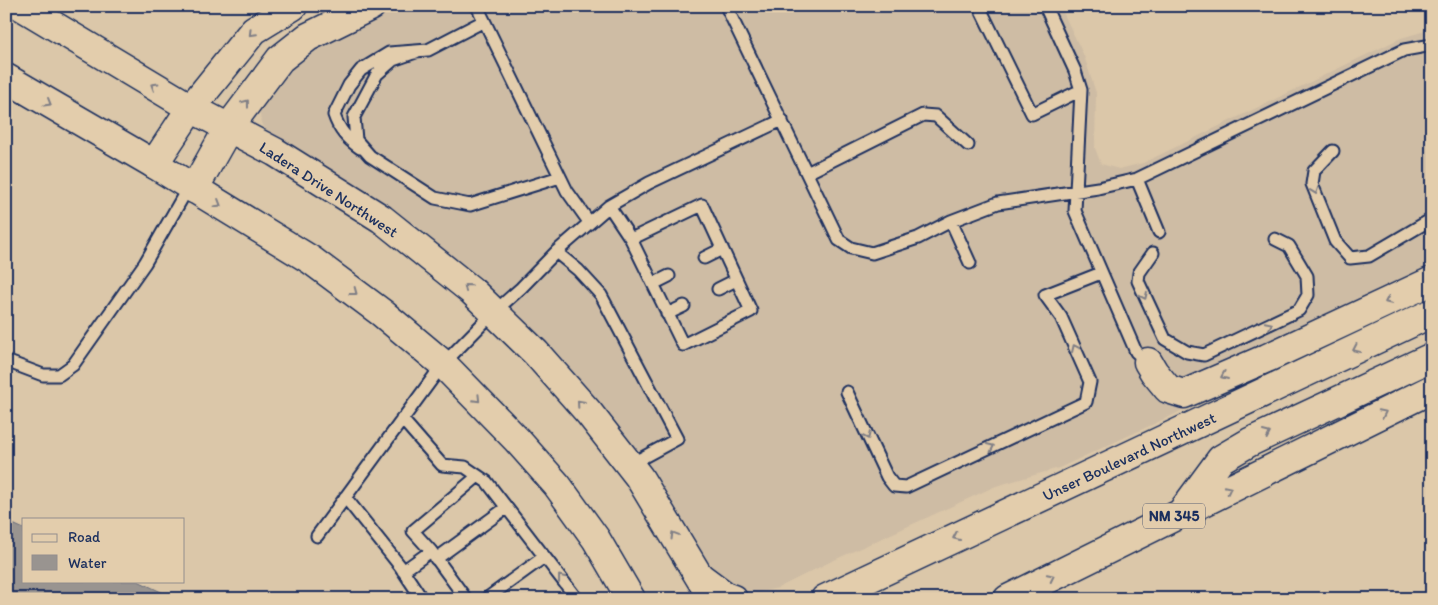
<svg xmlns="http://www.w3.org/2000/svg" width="1438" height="605" font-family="Itim,sans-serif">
<rect width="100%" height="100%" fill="#dbc7a9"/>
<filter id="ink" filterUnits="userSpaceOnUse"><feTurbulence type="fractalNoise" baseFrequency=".02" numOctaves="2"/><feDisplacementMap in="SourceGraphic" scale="10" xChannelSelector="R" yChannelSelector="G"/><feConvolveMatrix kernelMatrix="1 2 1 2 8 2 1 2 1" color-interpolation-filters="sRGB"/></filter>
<g filter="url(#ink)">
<path fill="#cebca4" d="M396,6h664l24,50 12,37 -1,55 6,16 18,5 24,-6 258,-125 31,-9v246l-70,31 -187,108 -116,54 -63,18 -164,75 -54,27 -26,6 -24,-8 -19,-16 -189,-247 -250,-188 -9,-12 -2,-18 39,-48 25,-16z"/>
<path fill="#999490" stroke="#676c7c" d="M6,521l18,8v52h114l38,18h-170z"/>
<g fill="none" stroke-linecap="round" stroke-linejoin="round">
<g stroke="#1b2f5e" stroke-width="15">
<path id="service" d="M477,6l90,185 22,31
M726,6l113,234 12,8 21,5 46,-15 33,-17 47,-18 100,-15 39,-9 267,-129 28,-5
M979,6l53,108 49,-24
M1045,6l30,65 6,19 -6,121 61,141 12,10
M416,52l-23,8 -16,14 -23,43 2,23 14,16 65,42 35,7 90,-28
M360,148c-13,-9 -21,-18 -26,-33l15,-30 12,-15 28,-17 39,-3 56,-29
M1333,151l-19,20 -2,13 23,57 15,17 19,-2 63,-37
M807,173l116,-58 13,1 32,29
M1137,179l22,53
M609,206l22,33 52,106 68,-34 -49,-106 -71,34
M951,221l19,42
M556,252l53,-46 40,-23 133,-63
M1153,253l-14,20 -1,8 27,58 22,13 17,3 95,-45 9,-15 -1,-19 -18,-30 -14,-7
M704,258l18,-9
M653,284l16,-8
M718,289l18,-9
M667,314l17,-8
M6,361l37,14h16l14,-10 72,-102 44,-77
M847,392l40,85 7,9 12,1 180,-85 4,-20 -29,-65 -16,-22 56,-22
M402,419l40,46 23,2 22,15 90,117
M345,497l55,69 22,33
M317,536l126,-172 51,-52 27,-24 35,-36 22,18 23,25 76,144 -48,26
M431,551l-18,-20 65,-55
M436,559l70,-51
M403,571l28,-20 35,48
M486,599l58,-42"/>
</g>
<g stroke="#1b2f5e" stroke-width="31">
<path id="tertiary" d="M154,164l37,-56 63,-78 39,-24
M194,189l35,-62 51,-68 28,-22 63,-31"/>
</g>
<g stroke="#1b2f5e" stroke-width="31">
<path id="secondary" d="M21,6l170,102 84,44 107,67 90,72 64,62 53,60 50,64 73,121
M6,78l148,86 157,96 71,53 61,51 74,76 40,45 39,54 35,60"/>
</g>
<g stroke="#1b2f5e" stroke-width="31">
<path id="primary" d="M1148,362l6,10 14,17 16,5 83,-36 165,-77
M1184,509l37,-50 29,-17 182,-85
M700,577l27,20 6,2
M825,599l607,-286
M1008,599l424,-210"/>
</g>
<use href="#service" stroke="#e3cdac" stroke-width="11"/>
<use href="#tertiary" stroke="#e3cdac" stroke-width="28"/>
<use href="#secondary" stroke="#e3cdac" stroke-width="28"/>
<use href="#primary" stroke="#e3cdac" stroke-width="28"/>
</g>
<defs><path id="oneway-chevron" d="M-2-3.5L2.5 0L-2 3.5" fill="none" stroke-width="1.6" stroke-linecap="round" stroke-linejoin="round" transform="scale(1.25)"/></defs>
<g stroke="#7f7e85">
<use href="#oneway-chevron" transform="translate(252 33) rotate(135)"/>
<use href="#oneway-chevron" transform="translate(154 86) rotate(-149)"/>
<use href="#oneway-chevron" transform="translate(48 103) rotate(30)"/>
<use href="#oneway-chevron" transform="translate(246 103) rotate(-53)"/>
<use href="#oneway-chevron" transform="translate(1315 191) rotate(70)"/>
<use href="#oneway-chevron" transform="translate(218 204) rotate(31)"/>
<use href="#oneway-chevron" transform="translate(467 287) rotate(-140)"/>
<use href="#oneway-chevron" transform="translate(354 292) rotate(37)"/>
<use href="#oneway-chevron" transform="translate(1144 296) rotate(65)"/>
<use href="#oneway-chevron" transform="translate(1388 301) rotate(155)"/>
<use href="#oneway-chevron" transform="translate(1269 325) rotate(-26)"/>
<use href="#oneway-chevron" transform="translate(1075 348) rotate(-115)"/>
<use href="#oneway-chevron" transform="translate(1356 349) rotate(155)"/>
<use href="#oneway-chevron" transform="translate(1224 376) rotate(157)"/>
<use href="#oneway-chevron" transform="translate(477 399) rotate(46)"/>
<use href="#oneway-chevron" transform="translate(580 403) rotate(-131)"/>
<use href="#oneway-chevron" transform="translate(1383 413) rotate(-26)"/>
<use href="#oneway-chevron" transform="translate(1267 434) rotate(-25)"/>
<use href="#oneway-chevron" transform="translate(867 436) rotate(65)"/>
<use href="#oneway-chevron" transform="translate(991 447) rotate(-25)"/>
<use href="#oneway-chevron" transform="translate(1228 489) rotate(-26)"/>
<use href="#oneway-chevron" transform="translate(674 535) rotate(-121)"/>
<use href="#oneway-chevron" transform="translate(956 537) rotate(155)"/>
<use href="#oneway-chevron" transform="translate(1051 577) rotate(-26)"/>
<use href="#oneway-chevron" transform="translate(561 578) rotate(-128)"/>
</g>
</g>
<g text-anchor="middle" stroke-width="4" stroke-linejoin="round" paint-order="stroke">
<rect fill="#e3cdac" stroke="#575e75" stroke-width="1" x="1143" y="503.5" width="62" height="25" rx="4"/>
<g font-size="15" font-weight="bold" fill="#1b2f5e">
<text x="1174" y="521">NM 345</text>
</g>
<g font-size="16" fill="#1b2f5e" stroke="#e3cdac">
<text transform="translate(329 189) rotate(33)" y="6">Ladera Drive Northwest</text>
<text transform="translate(1129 456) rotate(-25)" y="6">Unser Boulevard Northwest</text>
</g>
</g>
<rect width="1438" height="605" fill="none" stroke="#e3cdac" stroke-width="25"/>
<rect x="12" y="12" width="1413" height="580" fill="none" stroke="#1b2f5e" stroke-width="2" filter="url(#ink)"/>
<rect x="22" y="518" width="162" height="65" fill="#e3cdac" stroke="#938e8d"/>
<rect x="32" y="534" width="25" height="8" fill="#e3cdac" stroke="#938e8d"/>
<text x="68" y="542" font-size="15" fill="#1b2f5e">Road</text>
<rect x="32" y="555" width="25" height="15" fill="#999490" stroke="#938e8d"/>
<text x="68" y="568" font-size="15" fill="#1b2f5e">Water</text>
</svg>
